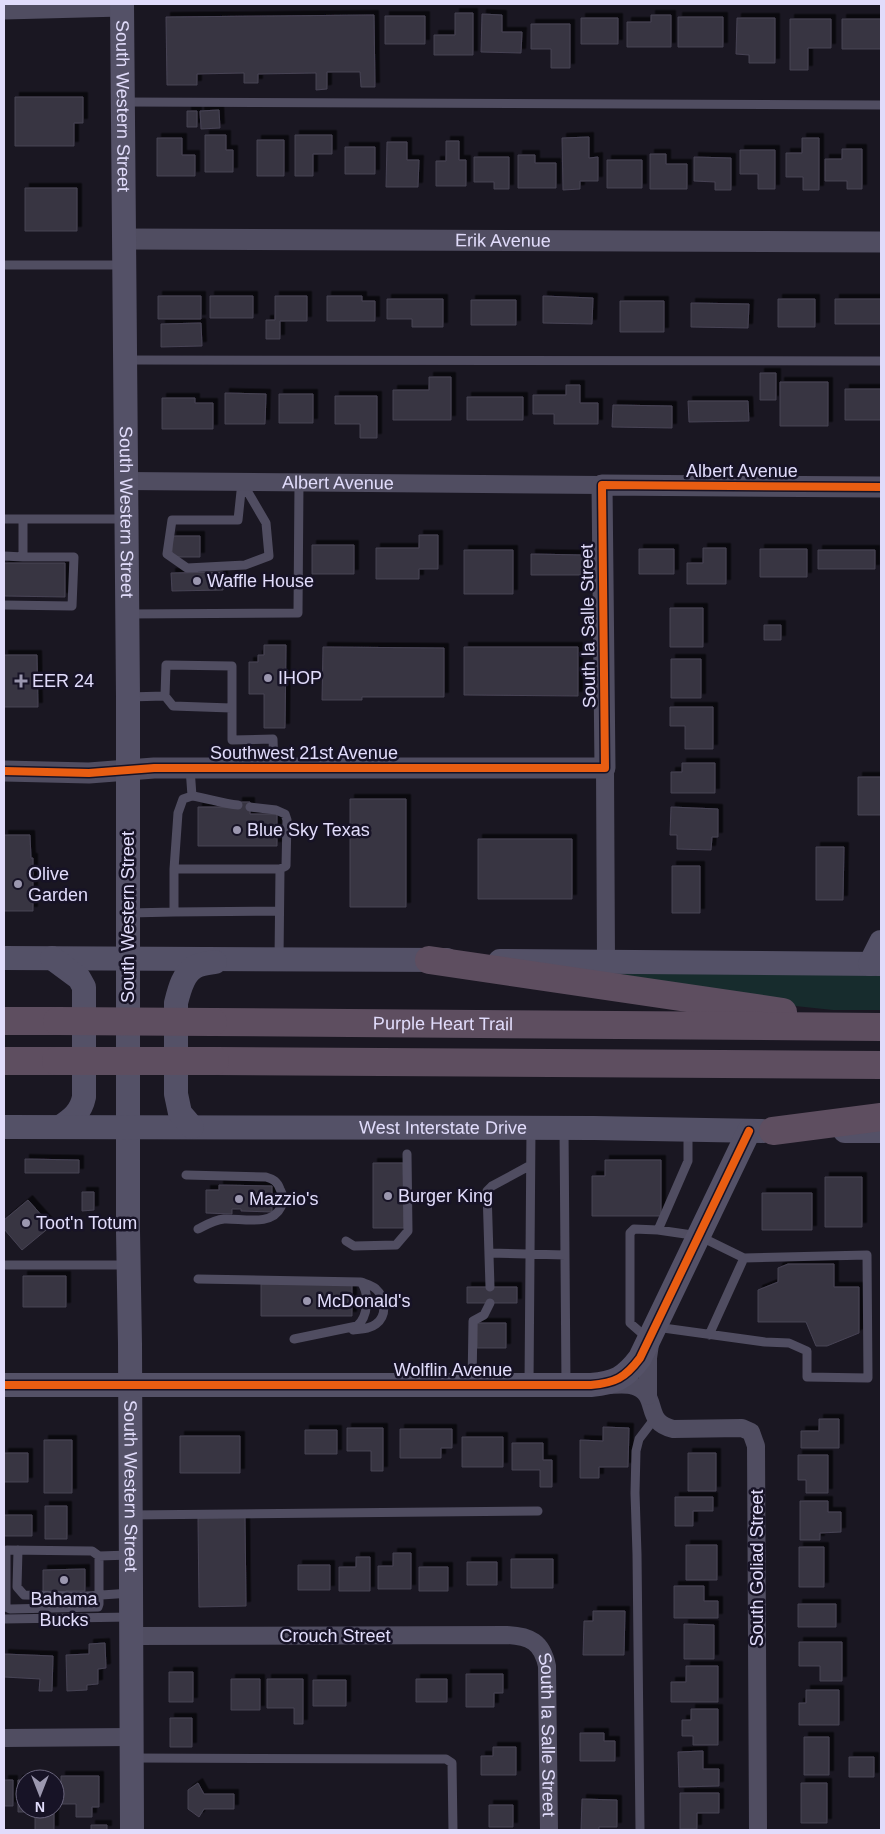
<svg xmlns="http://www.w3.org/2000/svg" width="885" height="1834" font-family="Arial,sans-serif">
<defs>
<filter id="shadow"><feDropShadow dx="4.5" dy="-4.5" stdDeviation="0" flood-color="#0009"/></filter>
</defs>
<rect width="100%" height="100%" fill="#1a1722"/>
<path fill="#172c2d" d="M583,972l298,1v37h-48l-125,-13z"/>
<path fill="#393643" stroke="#474354" filter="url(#shadow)" d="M455,13h18v42h-39v-20h21z
M482,14l20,1v17h20l-1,21 -40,-1z
M374,15l1,72h-14l-1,-15h-33v17l-11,1v-17l-58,1v9h-14v-10l-47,1v11h-30l-1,-68z
M651,15h20v32h-44v-25h24z
M385,16h40v28h-40z
M678,17h45v30h-45z
M581,18h37v26h-37z
M737,18h38v45h-26v-8l-13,-1z
M790,19h41v29h-23v22h-18z
M842,19h39v30h-39z
M531,24h39v44h-19v-19h-20z
M15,97h68v26h-9v23h-59z
M219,110l1,18 -19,1 -1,-18z
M187,111h10v16h-10z
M205,135h21v15h7v22h-28z
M295,135h37v19h-19v22h-18z
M589,137v21l9,-1v24h-18v8l-17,1 -1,-52z
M157,138h25v17h13v21h-38z
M802,138h17v52h-16v-13h-17v-24h16z
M257,140h27v36h-27z
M446,141h13v19h7v26h-30v-25h10z
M387,142h20v18h12l-1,27h-32z
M345,147h30v27h-30z
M842,149h20v40h-15v-8h-22v-22h17z
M740,150h35v39h-17v-15h-18z
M650,154h16v10h21v25h-37z
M518,155h17v8h21v25h-38z
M474,157h35v32h-15v-7h-20z
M694,157l37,1v32h-16v-8l-21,-1z
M607,160h35v28h-35z
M25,188h52v43h-52z
M158,296h43v23h-43z
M210,296h43v22h-43z
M275,296h32v25h-27v18h-14v-19h9z
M327,296h35v5h13v20h-48z
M543,296l50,2 -1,26 -49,-1z
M387,299h56v28h-31v-8h-25z
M778,299h37v28h-37z
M835,299h46v25h-46z
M471,300h45v25h-45z
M620,301h44v31h-44z
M691,303l58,1 -1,24 -57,-1z
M201,323l1,23 -41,1v-23z
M760,373h16v27h-16z
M429,377h22v43h-58v-30h36z
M780,382h48v44h-48z
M566,385h14v18h18v21h-44v-10h-21v-19h33z
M845,389h36v31h-36z
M225,393l41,1 -1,30h-40z
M279,394h34v29h-34z
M335,396h42v42h-17v-14h-25z
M467,397h56v23h-56z
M162,398h33v5h18v26h-51z
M688,401h60l1,20 -60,1z
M613,405l59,1v22l-60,-1z
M419,535h19v34h-19v10h-43v-31h43z
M172,536h28v21h-28z
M312,545h42v29h-42z
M703,548h23v36h-39v-21h16z
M639,549h35v25h-35z
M760,549h47v28h-47z
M464,550h49v44h-49z
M818,550h57v19h-57z
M531,554l53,1v20h-53z
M4,563h61v34l-61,-1z
M223,572v18l-51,1 -1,-18z
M670,608h33v39h-33z
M764,625h17v15h-17z
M264,645h22l-1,83h-21v-34h-15v-32h9v-7h6z
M323,647l121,1v49h-82v3h-40z
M464,647h114v49l-114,-1z
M4,655h33l1,52h-34z
M671,659h30v39h-30z
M670,707h43v42h-28v-23h-15z
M682,763h33v30h-44v-21h11z
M858,777h23v38h-23z
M350,799h56v108h-56z
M238,802h12v12h27v32h-79v-39h40z
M671,807l47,2v28h-6l-1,13 -34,-1v-14h-7z
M4,835h26l1,23h2v53h-29z
M478,839h94v60h-94z
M816,847h28l-1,53h-27z
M672,866h28v47h-28z
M25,1159l54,1v13h-54z
M605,1160h56v56h-69v-40h13z
M373,1163h30l1,65h-31z
M825,1177h37v50h-37z
M219,1185l53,1v26l-31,-1v-2h-9v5l-26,-1v-23h13z
M82,1192h12v18l-12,1z
M762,1193h50v37h-50z
M28,1200l23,26 -29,24 -18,-21v-9z
M788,1264h46v23h25v46l-32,13h-11l-10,-24h-48v-32l20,-8v-14z
M23,1276h43v31h-43z
M261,1284h91v32h-91z
M467,1287h50v16h-50z
M477,1323h29v25h-29z
M819,1419h20v29h-38v-17h18z
M603,1427l26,1 -1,39h-29v11h-19v-38l23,1z
M347,1428h36v43h-12v-20h-24z
M400,1429h52v19h-11v10h-41z
M305,1430h32v24h-32z
M180,1436h60v37h-60z
M462,1437h41v30h-41z
M44,1440h28v53h-28z
M512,1443h31v17h9v27h-12v-17h-28z
M4,1453h24v29h-24z
M688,1453h28v38h-28z
M798,1455h30v38h-22v-13h-8z
M675,1497h38v14h-20v15h-18z
M800,1501h28v11h13v20l-21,1v7h-20z
M45,1506h22v33h-22z
M4,1515h28v21h-28z
M245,1517l1,89 -47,1 -1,-89z
M686,1545h31v35h-31z
M799,1547h25v40h-25z
M393,1553h18v36h-33v-23h15z
M356,1557h14v34h-31v-24h17z
M511,1559h42v29h-42z
M467,1562h30v23h-30z
M298,1565h32v25h-32z
M419,1567h29v24h-29z
M85,1569v22h-19v12h-13v-11h-10v-22z
M674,1586h30v15h14v17h-44z
M798,1604h38v23h-38z
M593,1611h32l-1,44h-41l1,-34h9z
M684,1624l30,1v34h-30z
M799,1642h43v39h-22v-15h-21z
M105,1643l1,25 -8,1v15l-11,1v5l-20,1 -1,-36 23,-1v-10z
M4,1654l49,2 -1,35h-13l1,-12 -36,-2z
M686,1666h32v36h-47v-20h15z
M169,1672h24v30h-24z
M466,1674h37v19h-9v14h-28z
M231,1679h29v31h-29z
M267,1679h36v45h-9v-16h-27z
M416,1679h31v23h-31z
M313,1680h33v26h-33z
M806,1690h33v35h-40v-22h7z
M691,1709h27v36h-25v-9h-11v-16h9z
M170,1718h22v29h-22z
M580,1733h24v8h11v20h-35z
M804,1737h25v38h-25z
M493,1747h23v28h-35v-19h12z
M703,1751v18h16v17l-40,1 -1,-35z
M849,1757h25v20h-25z
M61,1776h38v31h-7v10h-16v-13h-15z
M4,1780h9v26h-9z
M18,1780h7v29h29v21h-19v-18h-17z
M198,1783l6,11h30v15h-30l-5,8 -11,-8v-19z
M801,1783h26v40h-26z
M680,1793h39v20h-22v16h-17z
M582,1799l35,1v27h-18v3h-18z
M489,1805h24v22h-24z
M91,1825h16v5h-16z"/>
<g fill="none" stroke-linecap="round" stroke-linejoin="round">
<path stroke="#504d61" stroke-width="9" d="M124,102l757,3
M4,265h120
M127,360l754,1
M242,482l24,41 3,33 -24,9 -58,3 -20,-14 5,-34h66z
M4,519h122
M4,556l19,1
M4,605l68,1 2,-49h-51v-38
M127,614l171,-1 1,-130
M128,697l37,-1
M231,708l-58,-2 -8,-10 1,-31 66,1v74l41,-1 1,29
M192,796c15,2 31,8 46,9
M250,807l26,3 9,4 2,6 -1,46 -6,3
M174,869l4,-56 5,-14 9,-3 -2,-28
M174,912l105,-1
M129,913l45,-1v-43h106l-1,90
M564,1128l2,257
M186,1175l80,2c7,2 11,4 14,12 3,5 4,13 1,18 -9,20 -40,11 -57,12 -10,1 -18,6 -26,10
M658,1230l30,-69v-29
M346,1241l8,5 42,-1 12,-14 -1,-77
M489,1253l76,2
M4,1265h124
M198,1279l163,3c9,12 7,35 -4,44l-63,13
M490,1287l-3,-96 5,-5 37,-20
M656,1327l109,15 24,1 18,8v26l61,1 -1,-123 -123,3 -35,77
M353,1330c8,-1 17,-1 23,-6 11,-8 10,-26 0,-35 -4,-4 -10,-5 -15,-7
M647,1338l-17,-15v-90l4,-4 24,1 41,6 45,22
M472,1385l1,-64 11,-6 6,-12
M529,1385l2,-257
M131,1515l407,-4
M18,1550l-1,37 7,8 63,1 44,-3
M99,1556v48l-1,3 -88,2 -4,-2v-56l1,-1 85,1 7,5 31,-1
M4,1619l127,-2
M132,1758l314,1 6,4 1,67
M640,1830l-3,-276 -2,-61 1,-42 3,-12 16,-21"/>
<g stroke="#504d61" stroke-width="18">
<path id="s1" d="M126,481l476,4"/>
<path d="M605,768l1,194"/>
<path d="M606,1385c8,0 20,-2 28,1 27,9 8,36 39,43l69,-1 9,4 5,14 2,384"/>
<path d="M648,1396v-38l2,-14"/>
<path id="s2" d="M131,1636l376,-1c23,1 35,7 40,31l2,164"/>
<path d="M4,1738l127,-1"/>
</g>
<g stroke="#504d61" stroke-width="21">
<path d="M4,9l118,-3"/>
<path id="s3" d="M124,239l757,3"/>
<path d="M4,771l85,2 65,-5h451l-3,-283 279,2"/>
</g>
<g stroke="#545167" stroke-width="24">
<path id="s4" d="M122,4l6,693v534l2,113 2,486"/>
<path d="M4,958l443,2"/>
<path d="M52,958l27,20 5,9v110c-3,15 -12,22 -24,30"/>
<path d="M500,961l381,3"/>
<path d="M870,964l11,-22"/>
<path id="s5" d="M4,1127l590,1 168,3"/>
<path d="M192,1127l-12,-14 -4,-19v-91c3,-12 7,-30 19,-36 5,-3 14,-4 20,-5"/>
<path d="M845,1131h36"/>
<path d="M4,1385h587c24,-2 34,-7 49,-27l109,-227"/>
</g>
<g stroke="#5e4e60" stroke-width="28">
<path d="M429,960l354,52"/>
<path d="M4,1021h53"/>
<path id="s6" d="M213,1022l668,5"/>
<path d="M4,1061h52"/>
<path d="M215,1061l666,4"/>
<path d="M773,1131l108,-14"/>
</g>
<path stroke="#5e4e60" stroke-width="28" d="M57,1021l156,1
M56,1061h159"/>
<g stroke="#171326" stroke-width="11">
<path id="cycleway" d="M4,771l85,2 65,-5h451l-3,-283 279,2
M4,1385h587c24,-2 34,-7 49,-27l109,-227"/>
</g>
<use href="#cycleway" stroke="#e95d12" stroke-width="8"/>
</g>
<g fill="#9b97af" stroke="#171326" stroke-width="2">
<circle cx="197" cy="581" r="5"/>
<circle cx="268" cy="678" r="5"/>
<path d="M18.5 673.5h5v5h5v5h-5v5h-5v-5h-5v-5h5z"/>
<circle cx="237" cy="830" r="5"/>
<circle cx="18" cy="884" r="5"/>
<circle cx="388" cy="1196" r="5"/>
<circle cx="239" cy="1199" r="5"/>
<circle cx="26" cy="1223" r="5"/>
<circle cx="307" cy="1301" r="5"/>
<circle cx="64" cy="1580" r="5"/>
</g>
<g text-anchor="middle" stroke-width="5" stroke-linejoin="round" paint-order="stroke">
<g font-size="18" fill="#e1dcfb" stroke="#171326">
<text dy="6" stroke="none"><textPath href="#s4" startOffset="102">South Western Street</textPath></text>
<text dy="6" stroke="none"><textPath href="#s3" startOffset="379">Erik Avenue</textPath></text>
<text x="742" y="477">Albert Avenue</text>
<text dy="6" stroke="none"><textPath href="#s1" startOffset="212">Albert Avenue</textPath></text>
<text dy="6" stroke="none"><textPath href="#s4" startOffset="508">South Western Street</textPath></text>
<text transform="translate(588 626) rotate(-91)" y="6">South la Salle Street</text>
<text x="304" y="759">Southwest 21st Avenue</text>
<text transform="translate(128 917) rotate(-90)" y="6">South Western Street</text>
<text dy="6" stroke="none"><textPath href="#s6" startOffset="230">Purple Heart Trail</textPath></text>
<text dy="6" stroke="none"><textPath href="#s5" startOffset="439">West Interstate Drive</textPath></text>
<text x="453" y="1376">Wolflin Avenue</text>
<text dy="6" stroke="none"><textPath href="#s4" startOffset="1482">South Western Street</textPath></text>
<text transform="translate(757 1568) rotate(-90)" y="6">South Goliad Street</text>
<text x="335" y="1642">Crouch Street</text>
<text dy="6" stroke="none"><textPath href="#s2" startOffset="501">South la Salle Street</textPath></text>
</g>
<g font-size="18" fill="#e1dcfb" stroke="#171326" text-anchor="start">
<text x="207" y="587">Waffle House</text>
<text x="278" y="684">IHOP</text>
<text x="32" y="687">EER 24</text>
<text x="247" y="836">Blue Sky Texas</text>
<text x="28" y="880">Olive<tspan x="28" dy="21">Garden</tspan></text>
<text x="398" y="1202">Burger King</text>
<text x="249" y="1205">Mazzio's</text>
<text x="36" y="1229">Toot'n Totum</text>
<text x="317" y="1307">McDonald's</text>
<text x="64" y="1605" text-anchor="middle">Bahama<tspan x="64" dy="21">Bucks</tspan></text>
</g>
</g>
<rect width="885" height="1834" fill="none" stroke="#e1dcfb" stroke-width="10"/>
<g transform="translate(40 1794) rotate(180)"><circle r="24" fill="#171326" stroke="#68637b"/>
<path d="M0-4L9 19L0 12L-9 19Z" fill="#9b97af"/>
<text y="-8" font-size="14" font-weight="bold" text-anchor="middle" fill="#e1dcfb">N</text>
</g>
</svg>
